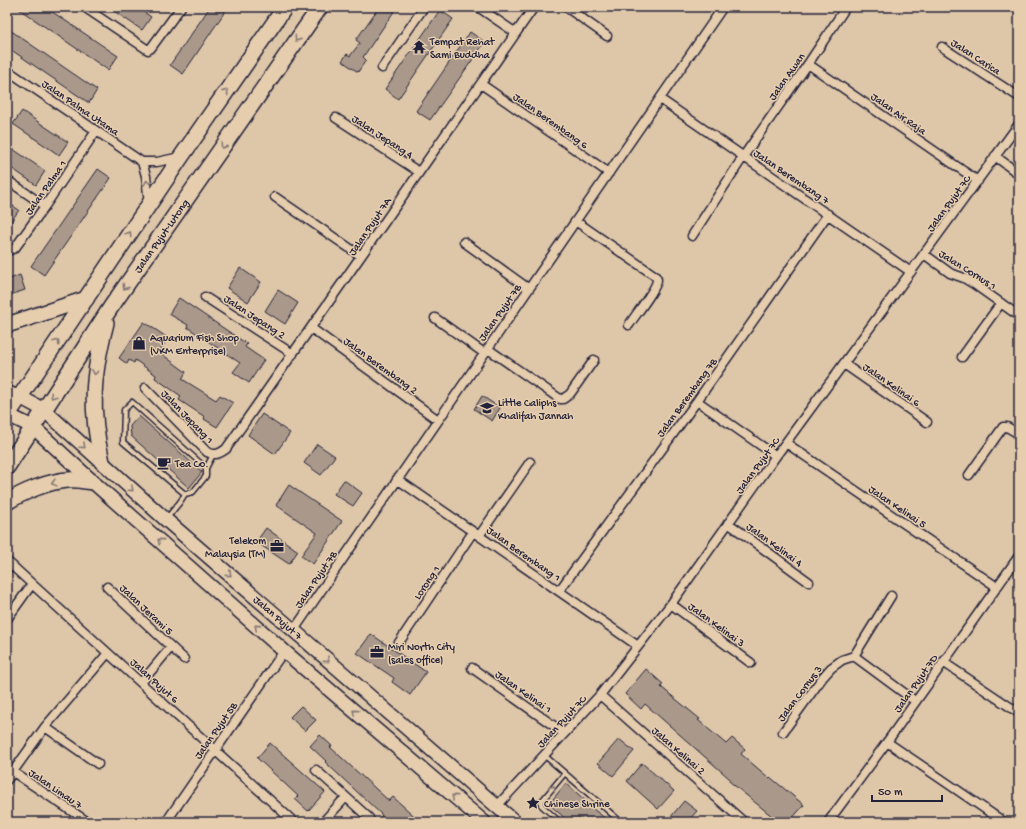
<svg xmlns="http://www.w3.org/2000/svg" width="1026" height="829" font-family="'Gochi Hand',sans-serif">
<rect width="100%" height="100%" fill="#dec6a9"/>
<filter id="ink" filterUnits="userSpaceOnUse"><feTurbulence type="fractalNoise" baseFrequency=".025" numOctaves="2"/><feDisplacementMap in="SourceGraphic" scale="8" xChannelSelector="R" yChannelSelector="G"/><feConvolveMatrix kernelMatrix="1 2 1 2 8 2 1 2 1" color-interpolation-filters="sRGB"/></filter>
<g filter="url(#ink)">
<path fill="#aa998a" stroke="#22223b" d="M16,7h29l73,49 -10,14z
M108,7h29l14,10 -9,13z
M210,7h18l-45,67 -13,-9z
M379,7h12l4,3 -32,47 3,3 -8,12 -16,-11 5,-7 3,2 10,-13 -4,-3z
M440,10l13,9 -55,80 -13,-10z
M7,28l90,62 -8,13 -82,-56z
M470,32l15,10 -55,78 -14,-9z
M22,111l46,31 -9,13 -46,-31z
M7,145l38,26 -9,14 -29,-20z
M98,169l13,9 -67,97 -13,-9z
M7,202l12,8 -12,17z
M240,268l21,14 -13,20 -21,-14z
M20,275l5,15 -18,6v-16z
M278,290l20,13 -13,21 -20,-13z
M179,298l68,46 -2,3 19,13 -15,23 -16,-11 7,-9 -53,-36 1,-2 -19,-11z
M144,322l24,16 -9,14 27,20 -4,7 34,21 4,-5 13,8 -16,24 -13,-8 1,-2 -26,-17 2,-4 -26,-18 1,-3 -21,-15 -1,3 -5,-3 -2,4 -8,-6z
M482,396l18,12 -8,13 -18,-12z
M262,414l28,19 -15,21 -27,-19z
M139,416l63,56 -13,16 -58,-52 -1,-10z
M317,444l18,12 -14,19 -17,-12z
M344,480l18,13 -9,13 -19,-12z
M289,485l53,36 -29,43 -12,-8 16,-23 -41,-28z
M266,528l32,23 -9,13 -33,-22z
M371,634l55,38 -16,23 -18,-13 2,-4 -37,-25z
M646,669l17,15 -2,3 39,32 -2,1 28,24 6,-6 13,11 -4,5 28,24 1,-1 34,28 -15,17h-10l-50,-41 1,-2 -85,-75 -4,5 -16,-15z
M301,706l15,14 -11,11 -15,-14z
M320,735l12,11 -2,1 59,54 4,-4 28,25h-37l-4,-4 2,-3 -57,-53 1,-1 -16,-15z
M619,739l15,12 -21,25 -15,-13z
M270,743l55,49 -17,19 -13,-12 3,-3 -41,-38z
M642,763l32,28 -16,18 -31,-28z
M566,783l23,21 -1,1 22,17h-41l-20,-18z
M684,801l13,10 -10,11h-15l-3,-3z"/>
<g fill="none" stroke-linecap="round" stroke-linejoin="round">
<g stroke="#22223b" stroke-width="7">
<path id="lane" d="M132,402l74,66v8l-13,16 -8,2 -62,-52 1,-32z
M206,468l7,-13
M167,518l13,-16 5,-8
M544,755l77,67
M560,822l-19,-17v-3l24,-29"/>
</g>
<g stroke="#22223b" stroke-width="11">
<path id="street" d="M84,7l64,43 3,-2 30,-41
M478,7l38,26
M566,7l41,29
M942,47l77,50
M808,64l170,117
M382,68l42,-61
M7,70l135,92
M481,84l128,89
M660,99l251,173
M336,118l83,54
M995,156l24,18
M142,162l4,14 3,28
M142,162h15l23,-5
M7,180l38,26
M275,197l86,59
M577,222l77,53c2,2 3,3 3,5 0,8 -23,37 -28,45
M692,236l51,-79 65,-93 38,-57
M464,242l65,47
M7,251l8,-3 30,-42 51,-75
M924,254l26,19 14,5 10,6 45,32
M205,297l88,57
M435,318l49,35
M311,328l127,92
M488,349l72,50h3l7,-5 24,-34
M962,357l39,-54
M844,364l83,58
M145,388l62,64c8,4 12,2 19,-3l135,-193 173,-249
M697,401l79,55
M786,443l211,144
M969,475l34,-48h4l12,7
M397,479l241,167
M728,523l81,59
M479,536l51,-74
M7,561l25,23
M107,587l77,72
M559,591l138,-190 131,-187
M671,604l80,59
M7,619l25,-35 262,238
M294,630c142,-208 287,-415 429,-623
M398,644l75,-112
M854,656l61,45
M943,662l76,51
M472,668l92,65
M141,683l30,-36
M600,695l144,127
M45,727l53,37
M783,732l40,-55 8,-9 11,-8 12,-4 37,-60
M887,742l117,80
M7,768l81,54
M316,770l30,27
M7,780l38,-53 63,-74
M497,806l103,-111 71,-91 105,-148 243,-332
M166,822l118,-171
M323,822l23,-25 23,21
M828,822l59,-80 132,-186"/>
</g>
<g stroke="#22223b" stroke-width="15">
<path id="secondary" d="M7,392l13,5"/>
</g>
<g stroke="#22223b" stroke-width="16">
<g id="primary">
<path id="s1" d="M20,397l24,13 121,109 350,303"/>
<path d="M8,415l25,12 60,55 191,169 200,171"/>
</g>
</g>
<g stroke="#22223b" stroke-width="18">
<g id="highway">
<path d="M7,325l79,-26"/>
<path d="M7,416l174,-259 104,-150"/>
<path d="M102,462c-12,-53 -10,-86 4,-139"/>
<path id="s2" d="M7,467l104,-160 209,-300"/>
<path d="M7,502c16,-10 42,-21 61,-22 8,-1 16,1 25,2"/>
</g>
</g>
<use href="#lane" stroke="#e6cdae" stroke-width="4"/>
<use href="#street" stroke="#e6cdae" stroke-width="8"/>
<use href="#secondary" stroke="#e6cdae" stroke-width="12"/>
<use href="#primary" stroke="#e6cdae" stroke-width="13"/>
<use href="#highway" stroke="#e6cdae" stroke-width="15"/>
</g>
<defs><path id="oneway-chevron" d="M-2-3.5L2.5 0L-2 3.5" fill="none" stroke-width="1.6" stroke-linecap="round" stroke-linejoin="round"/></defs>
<g stroke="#847874">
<use href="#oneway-chevron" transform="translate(297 39) rotate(125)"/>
<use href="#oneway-chevron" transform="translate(226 92) rotate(-55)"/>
<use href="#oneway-chevron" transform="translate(223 146) rotate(125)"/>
<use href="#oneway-chevron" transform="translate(147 183) rotate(-97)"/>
<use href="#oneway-chevron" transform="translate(129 234) rotate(-56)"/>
<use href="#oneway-chevron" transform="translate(125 287) rotate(125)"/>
<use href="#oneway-chevron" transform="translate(57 342) rotate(-56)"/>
<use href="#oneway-chevron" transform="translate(95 372) rotate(97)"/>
<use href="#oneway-chevron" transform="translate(53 396) rotate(123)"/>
<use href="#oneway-chevron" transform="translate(83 446) rotate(42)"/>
<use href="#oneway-chevron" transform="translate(54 483) rotate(165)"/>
<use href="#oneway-chevron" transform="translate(131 489) rotate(42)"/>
<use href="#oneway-chevron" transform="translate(160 541) rotate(-139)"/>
<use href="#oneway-chevron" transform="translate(229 574) rotate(41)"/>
<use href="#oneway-chevron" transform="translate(257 627) rotate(-139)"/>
<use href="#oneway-chevron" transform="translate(327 660) rotate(41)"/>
<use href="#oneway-chevron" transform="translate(355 712) rotate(-139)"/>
<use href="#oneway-chevron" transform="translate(553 788) rotate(-49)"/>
<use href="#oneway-chevron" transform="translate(454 797) rotate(-139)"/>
</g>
</g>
<defs>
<g id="temple-bare" transform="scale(1.08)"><path d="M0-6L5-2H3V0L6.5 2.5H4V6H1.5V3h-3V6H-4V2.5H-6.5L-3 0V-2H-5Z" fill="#22223b" stroke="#e6cdae" stroke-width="2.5" paint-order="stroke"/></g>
<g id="shop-bare" transform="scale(1.08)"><path d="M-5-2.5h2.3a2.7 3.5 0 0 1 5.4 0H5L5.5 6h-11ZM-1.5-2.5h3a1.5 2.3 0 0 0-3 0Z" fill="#22223b" stroke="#e6cdae" stroke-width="2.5" paint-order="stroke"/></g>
<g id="school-bare" transform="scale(1.08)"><path d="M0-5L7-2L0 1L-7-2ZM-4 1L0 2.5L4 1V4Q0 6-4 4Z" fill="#22223b" stroke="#e6cdae" stroke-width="2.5" paint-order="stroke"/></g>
<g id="cafe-bare" transform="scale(1.08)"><path d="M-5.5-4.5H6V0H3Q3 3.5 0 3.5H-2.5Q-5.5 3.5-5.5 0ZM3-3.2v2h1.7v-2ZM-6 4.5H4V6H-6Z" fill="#22223b" stroke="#e6cdae" stroke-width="2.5" paint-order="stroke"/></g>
<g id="office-bare" transform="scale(1.08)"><path d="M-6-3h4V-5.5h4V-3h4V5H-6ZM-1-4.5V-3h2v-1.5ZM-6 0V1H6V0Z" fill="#22223b" stroke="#e6cdae" stroke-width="2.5" paint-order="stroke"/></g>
<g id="sight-bare" transform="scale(1.08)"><path d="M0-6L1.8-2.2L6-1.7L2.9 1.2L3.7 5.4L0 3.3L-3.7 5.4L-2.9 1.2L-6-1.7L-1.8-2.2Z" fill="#22223b" stroke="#e6cdae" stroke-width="2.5" paint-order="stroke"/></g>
</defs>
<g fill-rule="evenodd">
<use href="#temple-bare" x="419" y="47"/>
<use href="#shop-bare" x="139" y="343"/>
<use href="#school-bare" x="487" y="408"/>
<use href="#cafe-bare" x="164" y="463"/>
<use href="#office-bare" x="277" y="546"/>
<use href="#office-bare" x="377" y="652"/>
<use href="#sight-bare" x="533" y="803"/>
</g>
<g text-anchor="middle" stroke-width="3" stroke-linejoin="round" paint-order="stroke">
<g font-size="11" fill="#22223b" stroke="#e6cdae" text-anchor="start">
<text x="430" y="45">Tempat Rehat<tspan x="430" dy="13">Sami Buddha</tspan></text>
<text x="150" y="341">Aquarium Fish Shop<tspan x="150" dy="13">(VKM Enterprise)</tspan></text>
<text x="498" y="406">Little Caliphs<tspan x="498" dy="13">Khalifah Jannah</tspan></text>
<text x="175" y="467">Tea Co.</text>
<text x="266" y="544" text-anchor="end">Telekom<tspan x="266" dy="13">Malaysia (TM)</tspan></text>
<text x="388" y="650">Miri North City<tspan x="388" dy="13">(sales office)</tspan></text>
<text x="544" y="807">Chinese Shrine</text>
</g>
<g font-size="11" fill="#22223b" stroke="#e6cdae">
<text transform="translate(976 56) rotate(33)" y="4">Jalan Carica</text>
<text transform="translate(786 76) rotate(-55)" y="4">Jalan Awan</text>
<text transform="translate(81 107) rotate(34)" y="4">Jalan Palma Utama</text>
<text transform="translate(899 113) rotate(35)" y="4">Jalan Air Raja</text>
<text transform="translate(551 120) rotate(35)" y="4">Jalan Berembang 6</text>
<text transform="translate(383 136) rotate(33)" y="4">Jalan Jepang 4</text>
<text transform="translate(792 176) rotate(34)" y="4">Jalan Berembang 7</text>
<text transform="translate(45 187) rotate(-55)" y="4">Jalan Palma 1</text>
<text transform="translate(948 203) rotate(-54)" y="4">Jalan Pujut 7C</text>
<text transform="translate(369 226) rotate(-56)" y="4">Jalan Pujut 7A</text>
<text dy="4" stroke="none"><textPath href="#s2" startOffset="278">Jalan Pujut-Lutong</textPath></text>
<text transform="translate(968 269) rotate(32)" y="4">Jalan Cornus 1</text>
<text transform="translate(499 312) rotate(-55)" y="4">Jalan Pujut 7B</text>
<text transform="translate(255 316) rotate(33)" y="4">Jalan Jepang 2</text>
<text transform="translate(381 365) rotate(36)" y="4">Jalan Berembang 2</text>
<text transform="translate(892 384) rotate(35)" y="4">Jalan Kelinai 6</text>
<text transform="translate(686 397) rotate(-54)" y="4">Jalan Berembang 7B</text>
<text transform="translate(188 416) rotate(46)" y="4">Jalan Jepang 1</text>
<text transform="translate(757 465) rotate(-54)" y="4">Jalan Pujut 7C</text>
<text transform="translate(898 506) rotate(34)" y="4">Jalan Kelinai 5</text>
<text transform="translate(775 544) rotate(36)" y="4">Jalan Kelinai 4</text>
<text transform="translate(524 553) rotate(35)" y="4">Jalan Berembang 1</text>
<text transform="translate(315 579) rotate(-56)" y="4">Jalan Pujut 7B</text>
<text transform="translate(426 582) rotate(-56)" y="4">Lorong 1</text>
<text transform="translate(147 609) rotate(43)" y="4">Jalan Jerami 5</text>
<text dy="4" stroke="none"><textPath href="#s1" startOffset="340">Jalan Pujut 7</textPath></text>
<text transform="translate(717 624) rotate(36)" y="4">Jalan Kelinai 3</text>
<text transform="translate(155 680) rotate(42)" y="4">Jalan Pujut 6</text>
<text transform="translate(915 683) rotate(-55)" y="4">Jalan Pujut 7D</text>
<text transform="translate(524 691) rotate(35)" y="4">Jalan Kelinai 1</text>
<text transform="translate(799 693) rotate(-53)" y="4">Jalan Cornus 3</text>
<text transform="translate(561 721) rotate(-47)" y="4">Jalan Pujut 7C</text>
<text transform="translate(215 730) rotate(-55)" y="4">Jalan Pujut 5B</text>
<text transform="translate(679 750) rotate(41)" y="4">Jalan Kelinai 2</text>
<text transform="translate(56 788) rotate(34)" y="4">Jalan Limau 7</text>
</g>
</g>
<rect width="1026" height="829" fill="none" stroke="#e6cdae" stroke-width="24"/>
<rect x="12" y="12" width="1002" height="805" fill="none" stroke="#22223b" stroke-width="1.5" filter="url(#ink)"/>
<path d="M872 795v6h70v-6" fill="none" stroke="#22223b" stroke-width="2"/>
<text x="878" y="795" font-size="12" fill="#22223b" stroke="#e6cdae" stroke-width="3" paint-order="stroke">50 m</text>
</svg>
